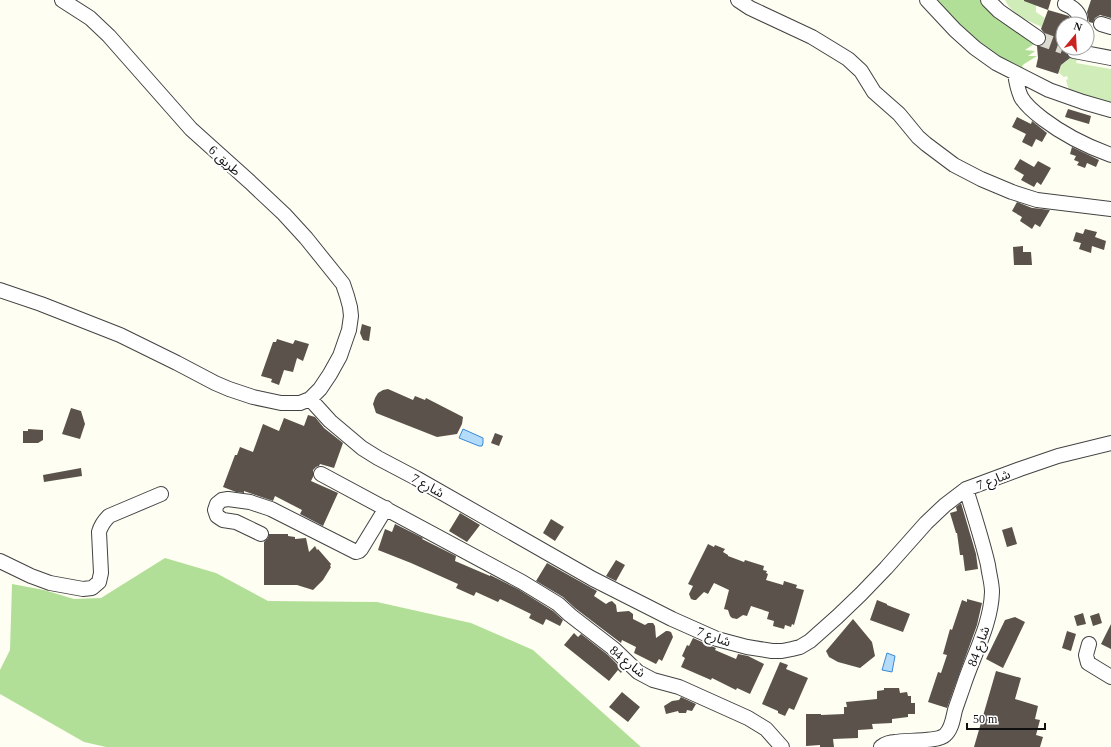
<svg xmlns="http://www.w3.org/2000/svg" width="1111" height="747" font-family="'Times New Roman','Noto Sans Arabic',serif">
<rect width="100%" height="100%" fill="#fffef3"/>
<path fill="#d0edb9" d="M1005,0h33l-2,6v6l9,6 -3,9c-15,-7 -30,-12 -37,-27z
M1074,51h5l-3,12 35,6v34l-43,-11 1,-2 -3,-10 2,-1 -1,-3 -3,1 -5,-4 2,-8 6,-4z"/>
<path fill="#b2df97" d="M935,0h49l50,35v9l-9,6 10,1 -7,5h9l-13,8 -2,2 4,6 -43,-23z
M165,558l51,15 52,28 109,1 94,21 62,27 108,97h-535l-22,-5 -84,-48v-24l10,-20 2,-66 32,6 30,9 27,-1z"/>
<path fill="#b4dbfa" stroke="#368ad6" d="M463,429l20,9v5l-1,3h-3l-20,-8z
M887,653l8,3 -3,16 -10,-2z"/>
<path fill="#5a524b" d="M1024,0h27l-3,10 -24,-9z
M1091,0h20v18l-11,-3 -5,3 -2,5 -4,-1 -2,-10z
M1048,10l21,6 3,5v3h-9v24h3v5l4,5 -9,7 -3,9 -22,-7 2,-9 -1,-12 5,-1 3,-2 1,-4 -1,-5 -4,-5z
M1068,109l23,7 -2,8 -24,-7z
M1017,117l14,7 1,-3 15,12 -5,9 -6,-3 -4,8 -10,-5 4,-8 -14,-7z
M1072,147l27,13 -3,7 -9,-4 -2,5 -8,-3 2,-3 -5,-2 2,-4 -6,-2z
M1020,159l14,8 4,-6 13,7 -10,17 -4,-3 -3,5 -13,-7 3,-5 -10,-6z
M1017,202l15,6h1l17,2 -10,17 -5,-3 -3,5 -12,-8 2,-4 -10,-6z
M1085,229l12,3 -2,5 11,4 -2,9 -12,-4 -1,7 -12,-4 2,-6 -8,-2 3,-9 7,2z
M1023,246v6h8l1,13h-18l-1,-18z
M362,324l9,3 -2,14 -6,-1 -3,-7z
M277,339l16,5 2,-4 14,4 -6,17 -6,-3 -4,14 -9,-2 -5,15 -8,-3 1,-3 -11,-3 12,-34h3z
M388,389l25,11 2,-4 10,4 1,-2 37,19 -1,7 -5,10 -20,3 -61,-24 -3,-9 2,-6 3,-5 5,-3z
M71,408l10,3 4,13 -5,15 -18,-5z
M308,415l7,2 9,11 19,15 -9,25 -14,-4 -1,2 -3,1 -3,3v7l-2,4 27,12 -15,33 -23,-12 2,-4 -27,-14 -2,5 -29,-10v2l-8,-1 -13,-5 12,-32h2l3,-8 13,5 10,-28 16,7 5,-13 20,8z
M28,429l15,1v10l-5,3h-15v-12h5z
M495,433l8,3 -4,10 -8,-3z
M81,468l1,8 -38,6 -1,-7z
M961,503l15,51 2,15 -13,2 -2,-16h-3l-3,-22h-1l-6,-20 7,-2 -1,-4z
M460,513l20,12 -13,17 -18,-11z
M551,519l13,8 -9,14 -12,-8z
M395,524l28,14 -1,1 34,17 -1,5 35,15v-1l28,14 35,22 10,9 -3,6 -14,-7 -3,6 -14,-7 2,-4 -31,-15 -2,3 -22,-10 -2,4 -18,-8 2,-4 -47,-21 -33,-13 7,-21 7,3z
M1012,527l5,17 -10,3 -5,-17z
M269,534h19v2l7,1v2l11,-1 3,14 6,-6 2,4 1,-1 13,15 -1,2 1,1 -8,13 -10,10 -16,-5h-33v-43l4,-4z
M708,544l6,3 1,-2 10,4 -2,3 5,3v1l16,6 1,-2 19,6 -1,4 4,1 -1,2 2,1 -2,6 17,5 1,-4 13,4 -1,3 8,2 -10,35 -2,-1 -1,3 -6,-2 -1,4 -11,-3 1,-5 -7,-2 2,-7 -18,-6 -4,10 -4,-1 -6,4 -5,-1 -2,-2 -2,-6 -4,-1 5,-19 -15,-7 -6,11 -4,-2 -8,8h-2l-3,-1 -2,-5 4,-8 -5,-2z
M616,560l9,5 -9,16 -10,-5z
M547,563l50,28 -3,5 12,8 3,-2 3,-1 4,4 1,7 12,-1 4,3v5l12,6 3,-2h5l2,3 1,12 10,-7h2l3,1 2,5 -11,24 -3,-2 -3,5 -22,-11 2,-6 -14,-7 -1,3 -29,-22 -17,-13 -12,-11 -27,-16z
M967,599l15,4 -5,22 -30,83 -19,-6 10,-30 3,1 6,-18 -4,-1 7,-25 2,1 10,-30 5,2z
M877,600l10,4v1l23,9 -7,18 -33,-12z
M1083,613l3,11 -9,2 -3,-10z
M1099,613l3,10 -9,3 -3,-10z
M1015,617l10,5 -22,46 -17,-9 19,-39z
M853,619l19,23 3,14 -15,12 -22,-6 -9,-5 -3,-6z
M1111,624v25l-10,-5z
M1067,631l9,3 -5,17 -9,-3z
M574,633l4,4 3,-3 27,21 15,15 -2,3 -3,-3 -9,11 -45,-36z
M693,638l23,10 -1,2 21,9 2,-5 10,2 16,8 -14,30 -13,-6 -1,2 -24,-12 -1,2 -30,-13 4,-9 -3,-2 5,-11 2,1z
M780,662l8,3 -2,4 22,9 -14,32 -5,-2 -4,8 -7,-3v-2l-16,-7z
M996,671l25,7 -6,21 23,7 -3,13 5,1 -4,15 7,2 -3,10h-66z
M884,688h15l1,5 7,-1 1,4h3v7h4v11h-7v3l-16,2v4l-20,1 1,5 -15,1v8l-25,1 1,8h-14v-2l-14,1v-32h15v1l23,-1v-7h3l-1,-5 31,-3v-8l7,-1z
M622,692l18,15 -12,15 -19,-15z
M681,697l15,7 -4,7 -5,-1 -1,3h-7l-1,-2 -12,3 -2,-8 8,-5 7,-1z"/>
<g fill="none" stroke-linecap="round" stroke-linejoin="round">
<path stroke="#dbdad1" stroke-width="14" stroke-dasharray="14 7" stroke-linecap="butt" d="M1038,38l25,9"/>
<g stroke="#434343" stroke-width="16">
<path id="minor" d="M738,0l12,8 62,29 36,22 13,12 13,21 25,22 19,23 8,7 28,21 27,14 31,13 25,8 74,9
M927,0l28,30 20,18 21,15 53,27 34,12 28,8
M988,0l11,11 39,27
M1065,4c8,3 17,10 15,20
M1101,24l10,3
M1074,51l37,7
M1015,73c1,8 3,17 6,24 5,9 14,16 22,22 21,16 43,27 68,36
M0,290l41,14 79,31 57,28 38,20 14,6 24,8 28,6h19l10,-4 10,-10 10,-15 10,-18 9,-26 2,-14 -1,-9 -3,-11 -4,-12 -37,-46 -22,-24 -34,-32 -59,-53 -82,-93 -19,-18 -28,-18
M310,399l20,22 32,27 16,10 38,20 177,101 79,40 45,20 30,8 25,4h10l10,-2 8,-2 10,-6 27,-24 24,-23 25,-26 40,-45 19,-18 21,-16 54,-20 38,-13 53,-13
M321,474l201,108 36,22 12,11 44,34 24,23 15,8 26,7 69,31 18,11 16,18
M261,534l-25,-12 -13,-2 -6,-4 -2,-6 2,-6 5,-4 6,-1 22,3 21,7 85,43 3,-1 2,-2 25,-41
M0,561l31,15 19,7 33,6 9,-1 7,-6 2,-9 -2,-41c2,-7 5,-11 10,-16l52,-22
M1089,644l-3,11 2,8 23,14
M881,747c4,-3 9,-5 14,-5 11,-2 43,0 50,-7 7,-6 8,-17 10,-25 3,-9 6,-17 9,-26 10,-30 27,-60 28,-92 0,-9 -3,-18 -4,-27 -6,-26 -14,-50 -22,-76"/>
</g>
<use href="#minor" stroke="#fff" stroke-width="14"/>
</g>
<g text-anchor="middle" stroke-width="4" stroke-linejoin="round" paint-order="stroke">
<g font-size="13" fill="#101010" stroke="#fff">
<text transform="translate(225 160) rotate(42)" y="5">طريق 6</text>
<text transform="translate(993 479) rotate(-21)" y="5">شارع 7</text>
<text transform="translate(428 485) rotate(29)" y="5">شارع 7</text>
<text transform="translate(714 636) rotate(20)" y="5">شارع 7</text>
<text transform="translate(978 646) rotate(-70)" y="5">شارع 84</text>
<text transform="translate(628 661) rotate(39)" y="5">شارع 84</text>
</g>
</g>
<g transform="translate(1075 36) rotate(18)"><circle r="19" fill="#ffffff" stroke="#9f9f9f"/>
<path d="M0-3L7 15L0 10L-7 15Z" fill="#ca221e"/>
<text y="-6" font-size="11" font-weight="bold" text-anchor="middle" fill="#101010">N</text>
</g>
<path d="M967 723v6h78v-6" fill="none" stroke="#101010" stroke-width="2"/>
<text x="973" y="723" font-size="12" fill="#101010" stroke="#ffffff" stroke-width="3" paint-order="stroke">50 m</text>
</svg>
